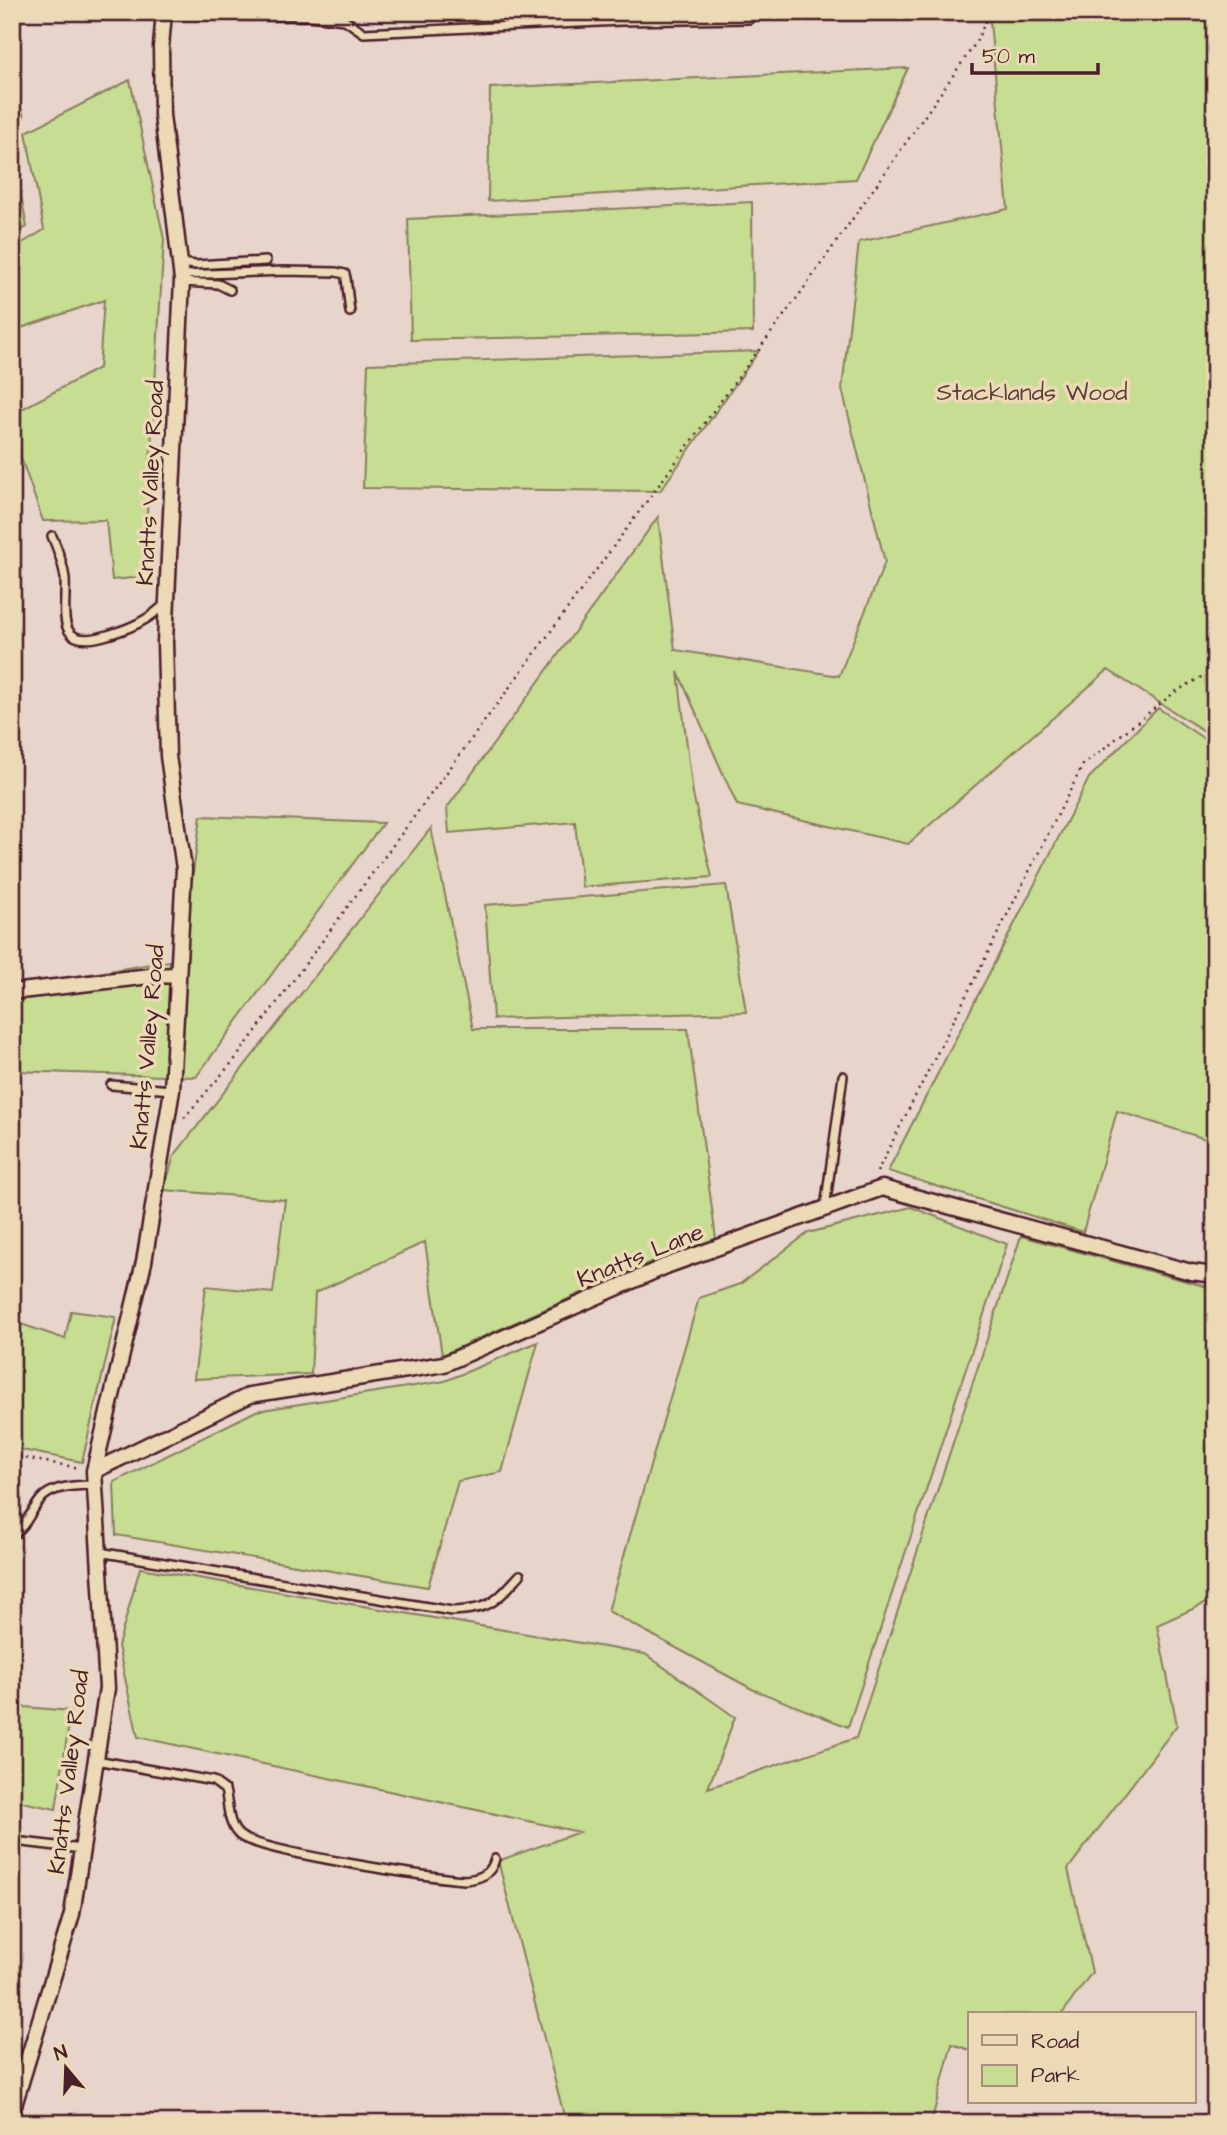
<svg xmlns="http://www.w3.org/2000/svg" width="1227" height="2135" font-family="'Architects Daughter',sans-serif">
<rect width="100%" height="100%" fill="#e7d4ca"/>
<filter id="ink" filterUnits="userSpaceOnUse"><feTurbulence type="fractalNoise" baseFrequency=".0143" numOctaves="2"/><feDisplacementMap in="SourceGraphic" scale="14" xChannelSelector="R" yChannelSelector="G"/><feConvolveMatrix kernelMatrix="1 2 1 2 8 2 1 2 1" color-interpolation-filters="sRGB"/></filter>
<g filter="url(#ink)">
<path fill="#c6dd92" stroke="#887e5e" stroke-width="2" d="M989,12h226v726l-107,-68 -200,174 -171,-39 -59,-133 15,122 19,83 -130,10 -7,-65 -126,11 -2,-25 211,-291 17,133 164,26 46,-114 -43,-173 17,-147 149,-33z
M908,68l-52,111 -368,22 2,-113z
M130,80l34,159 -21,338 -31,3 -6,-60 -63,1 -31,-89v-18l87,-46 5,-68 -92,31v-82l32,-19 -18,-98z
M12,88l12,28 -12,5z
M12,148l15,79 -15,8z
M752,202l1,130 -342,8 -3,-121z
M759,351l-99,140 -297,-3 5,-124z
M1158,708l57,38v396l-98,-31 -34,121 -195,-61 201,-393z
M201,816l182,7 -187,254 -184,-6v-84l169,-28z
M431,828l42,201h215l28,210 -56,19 -218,97 -17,-113 -110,51 -4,81 -117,5 12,-93 67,7 12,-93 -121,-10 10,-34z
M726,885l20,127 -253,7 -8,-114z
M911,1207l96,37 -159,483 -96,-38 -144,-78 91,-313 41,-14 68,-51z
M1021,1236l194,53v310l-58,26 20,100 -109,144 24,103 -30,42h-92v36l-18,-6 -21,79h-365l-68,-262 81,-29 -441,-95 -20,-91 22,-78 505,86 90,63 -27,71 148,-50z
M71,1311l45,6 -34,145 -70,-14v-127l53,18z
M538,1342l-36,130 -44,9 -30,106 -312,-52 -2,-53 142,-71 189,-30z
M12,1706l59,5 -15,98 -44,-9z"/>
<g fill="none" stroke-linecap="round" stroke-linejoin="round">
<g stroke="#4a1f2b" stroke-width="12">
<path id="service" d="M164,14l145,2 36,4 19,13 257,-12 128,-2
M180,263l16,2 70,-4
M182,275l102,-4 52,1 9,2 1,4 4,34
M182,282l36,2 12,6
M52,536c6,14 11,27 13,42 2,32 -12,72 39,58 25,-7 44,-15 62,-33
M111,1085l61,5
M825,1208l18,-132
M12,1536c16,-11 20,-29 32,-40 14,-11 34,-10 50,-11
M99,1552l353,59c39,-2 42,-8 68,-36
M96,1760l117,21 12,9c4,15 2,34 14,45 19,17 191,42 225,45 15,-1 27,-5 31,-21
M12,1844l11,-2 59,7"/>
</g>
<g stroke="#4a1f2b" stroke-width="19">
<path id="minor" d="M12,992l138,-16 28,-1
M94,1471l156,-76 194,-31 222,-98 216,-78 309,84 24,3
M12,2112l60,-198 10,-65 25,-161 -13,-217 50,-209 28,-172 12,-221 -16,-113 -3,-114 17,-362 -20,-165 -1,-68 3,-35"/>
</g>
<path stroke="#4a1f2b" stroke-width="2.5" stroke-dasharray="2 5" stroke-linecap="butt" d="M184,1118l52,-60 566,-767 173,-247 15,-32
M877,1172l206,-407 92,-73 40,-23
M12,1456l68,12"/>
<use href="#service" stroke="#ecd9b6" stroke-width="7"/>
<use href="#minor" stroke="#ecd9b6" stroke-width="14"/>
</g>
</g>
<g text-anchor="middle" stroke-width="7" stroke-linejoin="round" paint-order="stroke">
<g font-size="24" fill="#5d3c3a" stroke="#ecd9b6">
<text x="1032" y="400">Stacklands Wood</text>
</g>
<g font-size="24" fill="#4a1f2b" stroke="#ecd9b6">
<text transform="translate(150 483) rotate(-87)" y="8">Knatts Valley Road</text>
<text transform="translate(147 1047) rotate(-85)" y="8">Knatts Valley Road</text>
<text transform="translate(640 1255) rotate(-22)" y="8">Knatts Lane</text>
<text transform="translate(68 1772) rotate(-83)" y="8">Knatts Valley Road</text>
</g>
</g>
<rect width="1227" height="2135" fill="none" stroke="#ecd9b6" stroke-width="42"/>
<rect x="21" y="21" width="1185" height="2093" fill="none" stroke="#4a1f2b" stroke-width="2.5" filter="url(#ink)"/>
<rect x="968" y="2012" width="228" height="91" fill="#ecd9b6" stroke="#ab8f7e" stroke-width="2"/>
<rect x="982" y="2035" width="35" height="10" fill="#ecd9b6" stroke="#ab8f7e" stroke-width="2"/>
<text x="1031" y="2048" font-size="21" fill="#4a1f2b">Road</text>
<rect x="982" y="2065" width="35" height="21" fill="#c6dd92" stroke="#ab8f7e" stroke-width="2"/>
<text x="1031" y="2082" font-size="21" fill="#4a1f2b">Park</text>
<g transform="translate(66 2068) rotate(341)" stroke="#ecd9b6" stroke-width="5" paint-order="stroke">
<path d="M0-5L12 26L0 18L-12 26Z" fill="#4a1f2b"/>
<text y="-10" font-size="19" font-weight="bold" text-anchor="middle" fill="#4a1f2b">N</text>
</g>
<path d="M972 63v10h126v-10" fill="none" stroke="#4a1f2b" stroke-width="3.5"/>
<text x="982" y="63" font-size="21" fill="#4a1f2b" stroke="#ecd9b6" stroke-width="5" paint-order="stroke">50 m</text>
</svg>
